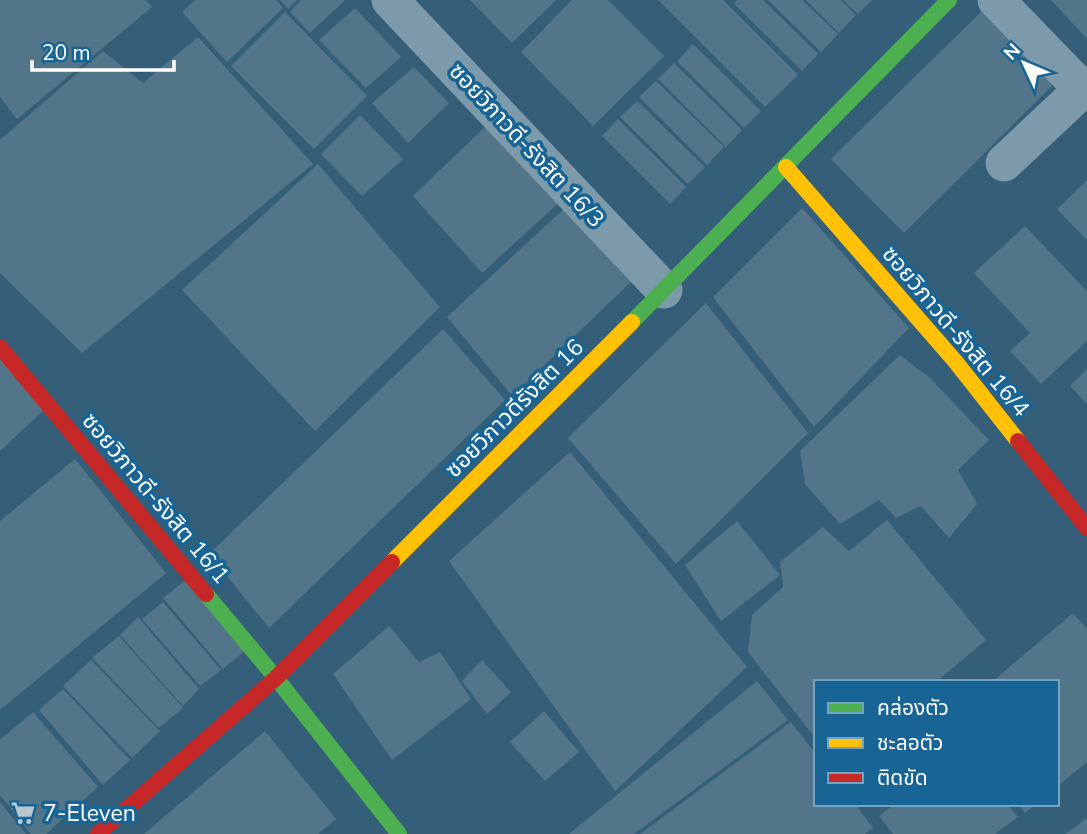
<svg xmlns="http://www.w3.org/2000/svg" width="1087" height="834" font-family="'Nunito Sans','Noto Sans Thai',sans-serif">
<rect width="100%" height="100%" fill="#355f78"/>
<path fill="#537589" d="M0,0h145l7,7 -135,112 -17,-22z
M195,0h81l7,8 -56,54 -45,-50z
M280,0h17l-9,9z
M301,0h44l-35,33 -20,-21z
M470,0h86l-44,43z
M572,0h36l56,56 -71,70 -72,-74z
M658,0h65l75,75 -33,32z
M737,0h26l55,54 -16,17 -68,-67z
M768,0h34l36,34 -17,18z
M806,0h35l15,15 -17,18z
M843,0h29l-14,14z
M1051,0h36v39z
M355,8l46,49 -35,31 -47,-48z
M983,10l72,73 -151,150 -73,-74z
M285,12l82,84 -53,53 -83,-83z
M198,37l115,127 -231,189 -82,-80v-133l103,-89 40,32z
M693,44l68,67 -17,17 -67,-67z
M674,63l68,67 -16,17 -68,-68z
M414,67l35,36 -41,40 -36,-40z
M656,81l68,66 -17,18 -68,-68z
M637,101l68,66 -17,17 -68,-67z
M360,115l43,44 -41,37 -41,-42z
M618,119l68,68 -16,17 -68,-68z
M490,122l73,77 -81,74 -69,-77z
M318,164l122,143 -125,124 -133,-141z
M1087,180v60l-30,-31z
M569,204l67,73 -124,119 -65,-79z
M802,208l107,120 -95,99 -101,-130z
M1025,226l62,65v50l-46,43 -31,-33 20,-18 -56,-60z
M706,303l102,130 -132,131 -108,-126z
M443,329l62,71 -236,228 -60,-74z
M900,355l30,23 59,62 -31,30 19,34 -28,34 -28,-32 -25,12 -17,-18 -39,24 -35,-40 -5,-33z
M0,359l46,49 -46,43z
M1087,369v35l-17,-18z
M570,452l177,215 -132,124 -166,-230z
M75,459l91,114 -166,137v-189z
M887,520l99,120 -50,42h-120v57l-68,-87 4,-37 31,-28 -3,-25 43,-35 26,24z
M737,521l43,54 -59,46 -36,-56z
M187,579l59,71 -23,19 -60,-71z
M163,602l58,68 -21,16 -58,-67z
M1073,613l14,16v133l-30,25v-105h-65z
M138,617l61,72 -16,17 -63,-71z
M389,626l30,36 21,-10 31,47 -79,61 -59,-86z
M119,636l64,72 -24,20 -67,-70z
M91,660l69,71 -28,27 -69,-72z
M482,660l29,32 -24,22 -25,-33z
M757,681l31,39 -154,114h-65z
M63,689l67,71 -27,25 -64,-75z
M544,711l35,41 -34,29 -35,-39z
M33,712l65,75 -52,47h-15l-31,-39v-55z
M791,722l25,32v50h39l18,24 -8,6h-225z
M265,731l71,88 -18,15h-174z
M0,802l26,32h-26z
M895,804h112l11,13 -23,17h-102l-14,-18z
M1018,804h18l-11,9z
M1087,818v16h-22z"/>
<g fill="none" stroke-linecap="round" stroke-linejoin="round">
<path stroke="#7d9aab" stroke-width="37" d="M390,0l274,290
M996,0l86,89
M1004,163l83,-78"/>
<path stroke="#4caf50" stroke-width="16" d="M632,322l317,-322
M206,594l70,84 123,156"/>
<path stroke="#ffc107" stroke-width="16" d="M786,167l169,194 63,80
M392,562l240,-240"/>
<path stroke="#c62828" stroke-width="16" d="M0,347l206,247
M1018,441l69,87
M98,834l178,-156 116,-116"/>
</g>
<defs>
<g id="supermarket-bare" transform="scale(1.89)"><path d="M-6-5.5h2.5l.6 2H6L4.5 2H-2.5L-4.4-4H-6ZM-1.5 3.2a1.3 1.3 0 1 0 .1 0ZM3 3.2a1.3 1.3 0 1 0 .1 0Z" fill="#b8c7d0" stroke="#186595" stroke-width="2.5" paint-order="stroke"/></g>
</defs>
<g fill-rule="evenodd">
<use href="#supermarket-bare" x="23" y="813"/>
</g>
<g text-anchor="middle" stroke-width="7" stroke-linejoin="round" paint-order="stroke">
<g font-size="23" fill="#fff" stroke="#186595">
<text transform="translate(527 145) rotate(47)" y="8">ซอยวิภาวดี-รังสิต 16/3</text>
<text transform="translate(956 331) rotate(50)" y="8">ซอยวิภาวดี-รังสิต 16/4</text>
<text transform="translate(514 408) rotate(-45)" y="8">ซอยวิภาวดีรังสิต 16</text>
<text transform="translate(156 498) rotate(50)" y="8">ซอยวิภาวดี-รังสิต 16/1</text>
</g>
<g font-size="23" fill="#fff" stroke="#186595" text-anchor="start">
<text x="43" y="821">7-Eleven</text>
</g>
</g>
<rect x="814" y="680" width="245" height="126" fill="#186595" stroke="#74a3bf" stroke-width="2"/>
<rect x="828" y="703" width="35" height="10" fill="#4caf50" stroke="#74a3bf" stroke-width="2"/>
<text x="877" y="715" font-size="21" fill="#ffffff">คล่องตัว</text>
<rect x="828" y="738" width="35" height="10" fill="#ffc107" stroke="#74a3bf" stroke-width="2"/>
<text x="877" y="750" font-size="21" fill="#ffffff">ชะลอตัว</text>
<rect x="828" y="773" width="35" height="10" fill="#c62828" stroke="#74a3bf" stroke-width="2"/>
<text x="877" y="785" font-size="21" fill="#ffffff">ติดขัด</text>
<g transform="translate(1024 63) rotate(314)" stroke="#186595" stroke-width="5" paint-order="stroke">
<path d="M0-5L12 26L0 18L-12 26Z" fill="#ffffff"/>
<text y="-10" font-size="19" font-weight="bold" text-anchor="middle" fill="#ffffff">N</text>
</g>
<path d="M32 60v10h142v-10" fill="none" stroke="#ffffff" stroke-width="3.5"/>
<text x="42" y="60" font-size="21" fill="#ffffff" stroke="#186595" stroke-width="5" paint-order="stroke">20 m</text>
</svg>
